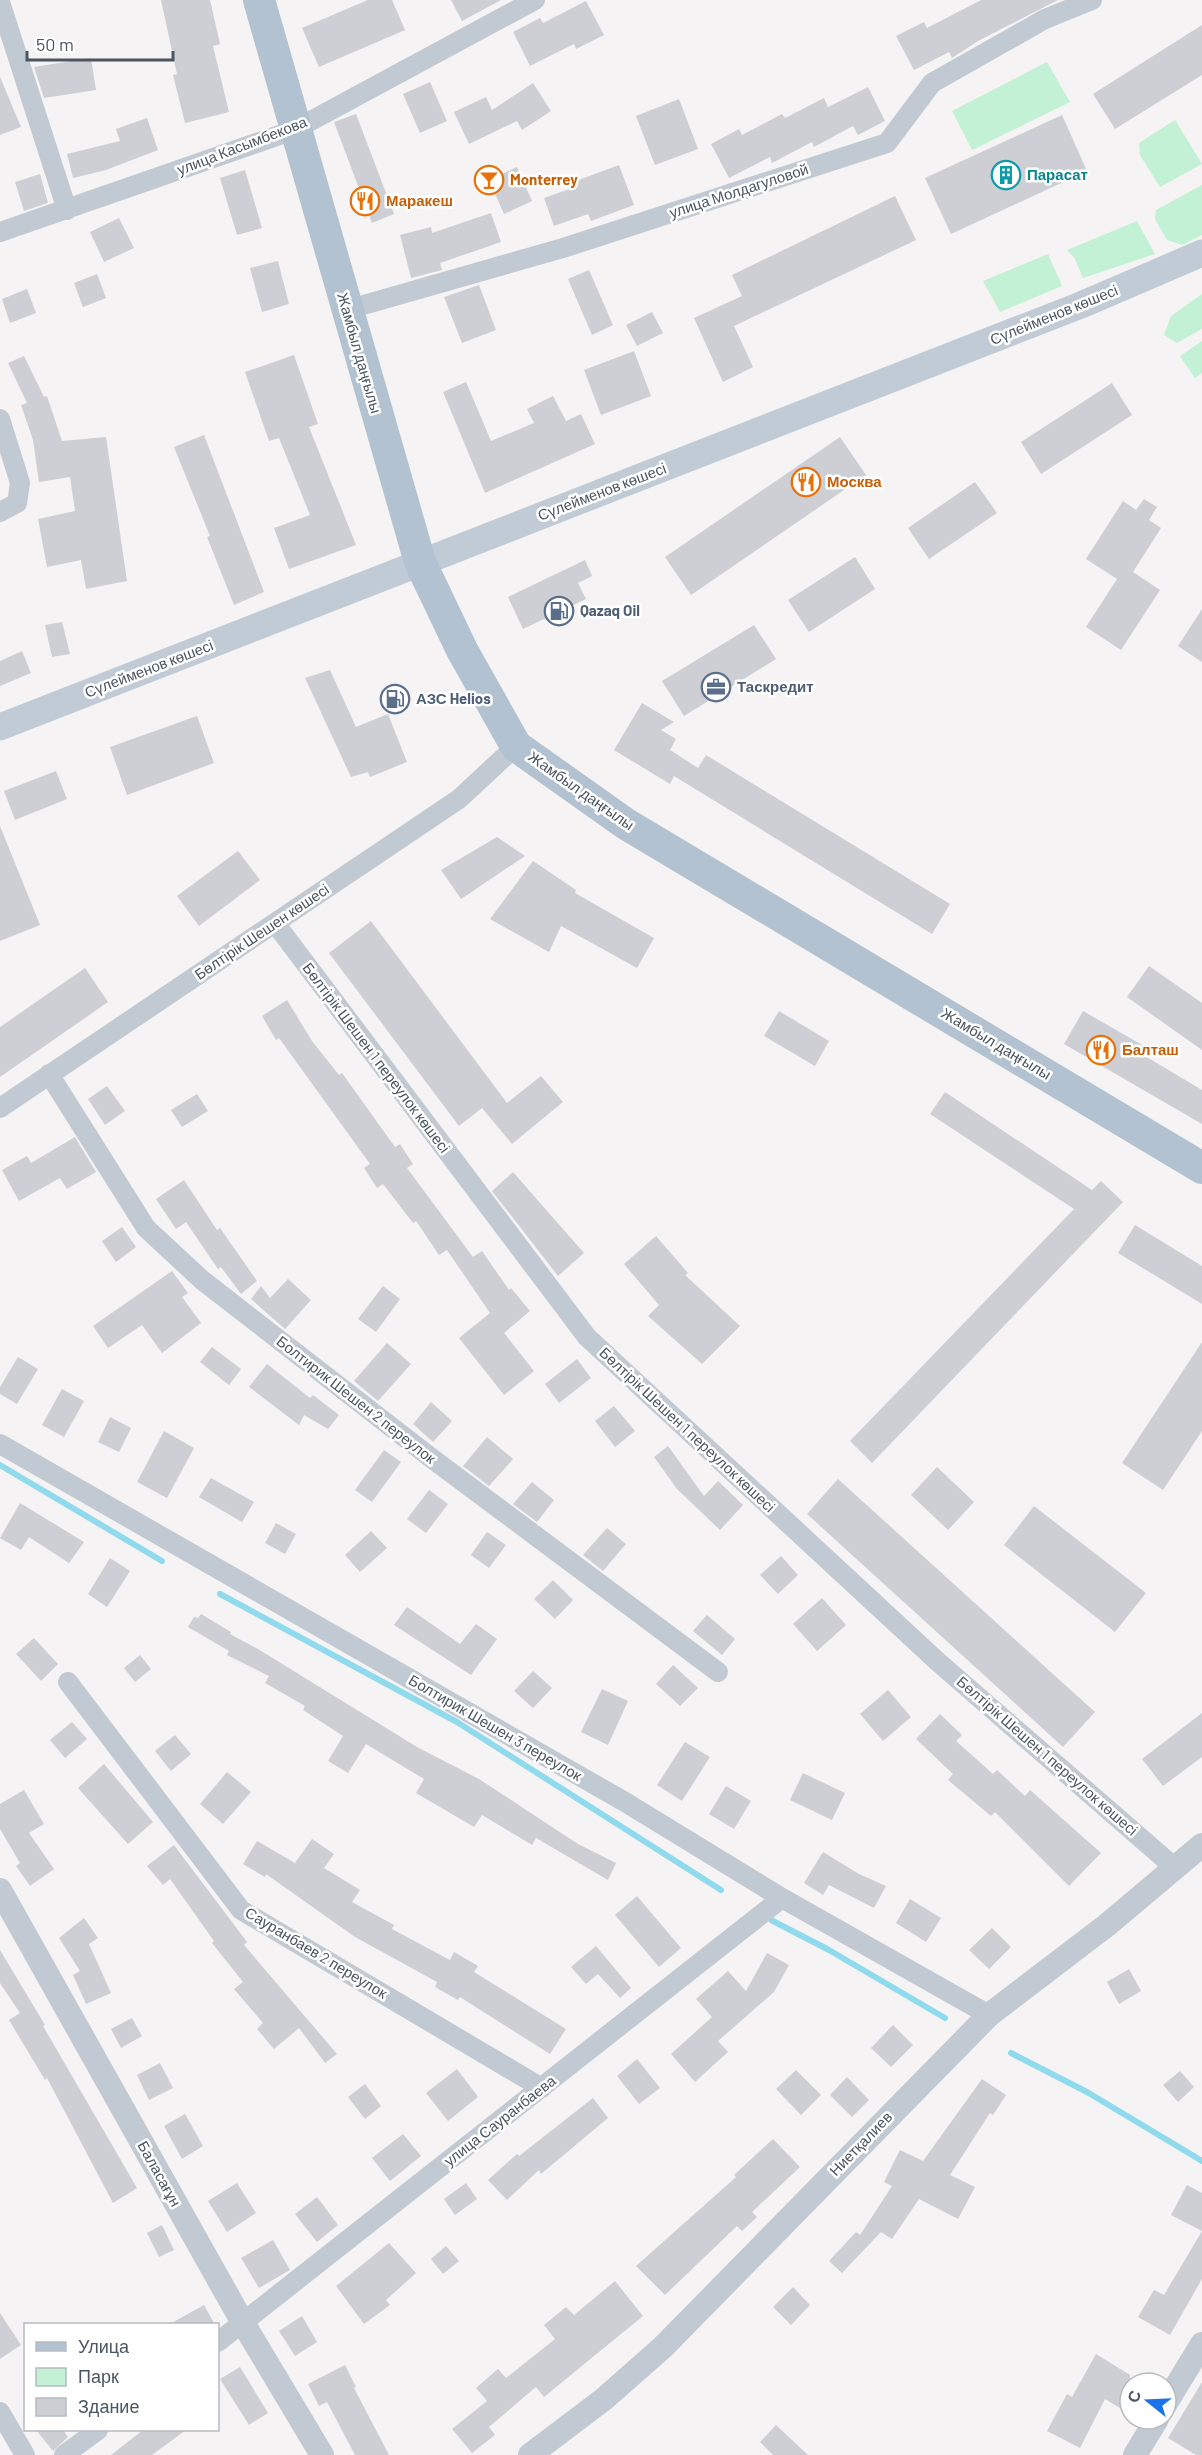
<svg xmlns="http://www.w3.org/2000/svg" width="1202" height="2455" font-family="Barlow,sans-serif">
<rect width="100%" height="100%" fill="#f5f3f3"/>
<path fill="#c3f1d5" d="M1047,62l23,40 -98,48 -20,-39z
M1175,120l27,44 -42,23 -20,-32 -1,-12z
M1202,185v50l-20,10 -15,-5 -12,-21 1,-9z
M1137,221l18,33 -72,24 -8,-19 -8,-9z
M1048,254l14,32 -62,26 -17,-31z
M1202,294v35l-25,14 -13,-8 7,-19z
M1202,341v32l-7,5 -15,-22z"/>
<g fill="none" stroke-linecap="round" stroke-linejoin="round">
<path stroke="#90daee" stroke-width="6" d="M0,1465l162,96
M220,1594l237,128 264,168
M771,1920l58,30 116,68
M1011,2053l76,39 115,69"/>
</g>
<path fill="#cdcfd5" d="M161,0h49l10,44 -7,2 16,66 -44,11 -12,-48 4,-1z
M368,0h24l13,30 -86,37 -17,-39z
M451,0h50l-39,21z
M981,0h77l-80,41 -26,17 -3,-6 -35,18 -18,-34 28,-14 3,6z
M586,1l18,34 -28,14 -2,-5 -44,22 -17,-34 27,-14 3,5z
M1202,25v50l-87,54 -22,-35z
M91,58l5,32 -52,8 -10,-31z
M0,77l21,50 -21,8z
M430,82l17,39 -27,12 -17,-39z
M533,83l18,28 -29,19 -5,-9 -48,23 -15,-32 32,-15 6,13z
M868,87l17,34 -27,14 -5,-9 -39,21 -2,-5 -40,21 -2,-6 -41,21 -18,-34 28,-15 3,6 40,-21 3,4 39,-20 4,9z
M679,99l19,50 -43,16 -19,-49z
M356,114l38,100 -22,9 -38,-101z
M1062,115l25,56 -136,63 -26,-56z
M147,118l11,32 -52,20 -33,8 -6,-24 53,-13 -4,-12z
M619,165l15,40 -43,16 -3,-7 -34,12 -10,-28 34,-12 -2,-5z
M517,167l15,34 -28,13 -15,-34z
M245,170l17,58 -25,7 -17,-57z
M40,174l8,29 -24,8 -9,-29z
M895,196l21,44 -182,86 19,41 -30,15 -29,-64 48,-22 -10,-21z
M491,213l10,29 -61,21 2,7 -31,8 -11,-43 31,-8 1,6z
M119,218l15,30 -30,14 -14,-30z
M278,261l11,43 -27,8 -12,-44z
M589,270l24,55 -21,10 -24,-56z
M97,274l9,24 -23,9 -9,-24z
M479,285l17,45 -34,13 -18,-46z
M27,289l9,24 -26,10 -8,-24z
M652,312l11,21 -26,13 -11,-21z
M634,351l17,45 -50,19 -17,-45z
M294,355l24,69 -9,3 47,118 -67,24 -15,-41 36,-13 -31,-77 -10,3 -24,-69z
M24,356l20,41 3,-1 15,45 44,-4 21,144 -41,8 -5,-29 -34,7 -9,-48 37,-8 -5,-34 -31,5 -6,-42 -12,-35 6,-2 -19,-40z
M466,382l25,59 43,-18 -7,-14 26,-13 13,25 15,-7 14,30 -110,49 -42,-101z
M1112,383l20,32 -91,59 -20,-32z
M204,435l60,157 -30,13 -27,-68 3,-1 -36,-89z
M840,437l26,38 -175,120 -26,-38z
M975,482l22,31 -68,46 -21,-31z
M1144,499l13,8 -8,13 12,8 -28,44 27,18 -39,60 -35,-23 31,-48 -31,-20 37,-58 13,9z
M855,557l20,32 -66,43 -21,-32z
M585,560l7,16 -14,7 8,16 -63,30 -15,-32z
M1202,609v53l-24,-16z
M62,622l8,32 -18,3 -7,-32z
M754,625l22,34 -92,57 -22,-35z
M22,651l9,22 -31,13v-25z
M330,670l26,57 32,-13 19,48 -37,15 -2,-5 -17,5 -46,-99z
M642,703l32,19 -13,8 15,9 -6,11 28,18 8,-13 244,149 -18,30 -258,-158 -4,8 -56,-34z
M197,716l17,47 -87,32 -17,-48z
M56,771l11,28 -52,21 -11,-29z
M0,826l40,99 -40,16z
M497,837l28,19 -64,43 -20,-29z
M238,851l22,29 -61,46 -22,-30z
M533,861l43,29 -1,3 79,45 -17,30 -76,-42 -12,26 -59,-33z
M371,921l136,182 34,-27 22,26 -51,42 -30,-36 -23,18 -130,-173z
M1149,966l53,37v47l-75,-53z
M85,968l23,34 -108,75v-50z
M287,1000l25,41 27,34 3,-2 53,74 5,-3 13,20 -6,4 66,89 9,-6 27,39 2,-2 19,23 -26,22 30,38 -30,24 -45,-57 31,-25 -43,-63 -8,5 -23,-34 -3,2 -30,-39 -6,4 -13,-20 6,-4 -91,-126 -3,2 -14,-24z
M779,1011l50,30 -14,25 -51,-30z
M1083,1011l61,35 -4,7 62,37v34l-138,-80z
M107,1086l18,25 -20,14 -17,-26z
M945,1092l147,98 9,-9 22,21 -251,261 -22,-22 224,-232 -144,-95z
M197,1094l11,17 -26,16 -11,-17z
M75,1137l21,35 -29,17 -7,-11 -41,23 -17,-31 25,-14 4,7z
M513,1172l71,81 -26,23 -66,-85z
M184,1180l33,50 3,-2 37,53 -16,13 -20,-27 -3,2 -32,-47 -10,7 -20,-30z
M1135,1225l67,41v38l-84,-51z
M122,1227l14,20 -20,15 -14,-21z
M656,1236l32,37 -3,2 55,51 -38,38 -54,-48 11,-11 -35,-41z
M172,1271l16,22 -6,4 19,26 -39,30 -20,-28 -34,23 -15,-22z
M288,1279l23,21 -26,29 -34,-30 10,-13 9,12z
M383,1286l17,13 -24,33 -18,-13z
M1202,1342v89l-39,59 -41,-27z
M387,1343l24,21 -33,37 -24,-20z
M212,1347l29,22 -12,16 -29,-23z
M18,1357l20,12 -21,35 -17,-10v-7z
M577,1359l14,19 -32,25 -14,-19z
M267,1364l43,34 3,-3 26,20 -11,14 -24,-14 -5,10 -50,-38z
M62,1389l22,12 -20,36 -22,-12z
M431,1402l21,19 -19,21 -20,-18z
M614,1406l21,25 -20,16 -20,-26z
M110,1417l21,11 -12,24 -21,-10z
M164,1431l30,17 -27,50 -30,-16z
M487,1437l26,22 -24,27 -26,-20z
M668,1446l36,50 14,-15 25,24 -23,25 -43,-41 -23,-32z
M384,1450l17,12 -29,40 -17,-12z
M937,1467l37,35 -26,28 -37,-35z
M211,1478l43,24 -12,20 -43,-25z
M838,1479l257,233 -32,35 -256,-233z
M532,1482l22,18 -17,22 -24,-18z
M429,1490l19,14 -22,29 -19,-14z
M20,1503l64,39 -15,21 -40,-26 -8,13 -21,-12z
M1034,1506l112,87 -31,39 -111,-87z
M276,1523l20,11 -11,20 -20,-11z
M607,1528l19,16 -23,27 -20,-16z
M371,1531l16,17 -27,24 -15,-17z
M487,1532l19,13 -17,23 -18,-13z
M781,1556l17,19 -20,19 -18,-19z
M110,1558l20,13 -23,36 -19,-13z
M553,1580l20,20 -18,19 -21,-20z
M822,1598l24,27 -29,26 -24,-27z
M407,1607l53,37 16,-20 21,15 -26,36 -77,-50z
M201,1614l30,18 -1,2 28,15 159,98 62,32 99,65 38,19 -8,17 -72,-42 -4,7 -50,-30 -8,12 -58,-34 8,-14 -58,-35 -18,29 -20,-12 15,-25 -40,-26 2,-4 -40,-23 4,-7 -42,-21 2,-4 -41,-24 6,-10 4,1z
M707,1615l28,24 -13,16 -29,-24z
M34,1638l24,26 -17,17 -25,-27z
M140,1655l11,14 -16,13 -11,-14z
M673,1665l25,23 -18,18 -24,-22z
M533,1671l19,17 -19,20 -19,-17z
M602,1689l26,12 -20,44 -27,-13z
M888,1690l23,27 -28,24 -23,-27z
M1202,1713v44l-39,29 -21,-27z
M940,1714l22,21 -6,6 37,33 4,-4 28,26 5,-6 71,63 -32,33 -74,-74 -4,4 -43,-36 5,-6 -37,-35z
M72,1722l15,17 -22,19 -15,-18z
M175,1735l16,19 -20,17 -16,-20z
M685,1742l25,15 -28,44 -25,-16z
M104,1764l49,58 -25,22 -50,-56z
M227,1772l24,20 -28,32 -23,-20z
M803,1773l42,20 -13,27 -42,-20z
M726,1786l25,15 -17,28 -25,-15z
M24,1790l20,34 -15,9 25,36 -24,17 -14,-20 4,-3 -20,-34v-25z
M312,1839l22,15 -10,14 36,22 -8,12 42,23 -2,4 58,31 4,-8 24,14 -4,6 92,57 -16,25 -90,-57 -2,3 -23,-13 2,-5 -82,-45 -89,-63 -1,3 -22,-13 14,-23 38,22z
M174,1845l73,97 -3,3 93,109 -12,9 -26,-35 -25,21 -17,-20 6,-6 -29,-34 9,-7 -31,-39 2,-2 -44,-62 -7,6 -16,-19z
M823,1852l36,22 27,12 -12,22 -45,-23 -6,10 -19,-12z
M637,1896l44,52 -22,19 -44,-52z
M910,1899l31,19 -15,24 -30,-19z
M84,1918l14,20 -9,6 22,49 -25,11 -13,-29 7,-4 -21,-33z
M992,1928l19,19 -22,22 -20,-19z
M596,1946l35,42 -11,10 -22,-24 -12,10 -15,-17z
M0,1950l45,75 -2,1 94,162 -24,15 -66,-125 -2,2 -36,-60 11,-7 -20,-30z
M767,1953l22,12 -15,27 -56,49 10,11 -33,30 -24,-28 41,-37 -16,-18 32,-28 18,20z
M1129,1969l12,22 -22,13 -12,-22z
M132,2018l10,18 -21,12 -10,-19z
M893,2025l20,20 -22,22 -20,-19z
M637,2059l23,29 -21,16 -22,-28z
M160,2063l13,25 -24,12 -12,-25z
M457,2069l21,28 -30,24 -22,-28z
M796,2070l25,25 -20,20 -25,-26z
M1180,2071l14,16 -16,15 -15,-17z
M847,2077l22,23 -17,17 -22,-22z
M982,2079l24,16 -13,20 -3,-2 -40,62 25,12 -17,32 -39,-20 -27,40 -11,-7 -39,41 -13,-12 27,-29 4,3 32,-49 -8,-4 16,-32 23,11z
M365,2084l16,22 -16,13 -17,-22z
M593,2098l15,20 -67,56 -2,-4 -32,30 -19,-20 29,-26 2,2z
M185,2114l18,32 -21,13 -18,-33z
M403,2134l18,22 -31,25 -18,-23z
M773,2139l27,28 -48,45 5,5 -15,14 -5,-5 -72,69 -29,-29 100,-89 -2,-2z
M237,2183l19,30 -29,19 -19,-31z
M466,2183l11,16 -22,16 -11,-16z
M1187,2185l15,8v38l-31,-16z
M317,2197l21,28 -21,17 -22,-28z
M162,2225l12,25 -15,7 -12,-24z
M1202,2231v48l-32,56 -32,-18 16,-27 10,5z
M273,2240l17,30 -31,18 -18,-30z
M389,2243l27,30 -30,27 4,5 -26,19 -28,-38z
M446,2246l13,15 -16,13 -12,-15z
M615,2281l28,35 -99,81 -8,-10 -47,40 6,8 -23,18 -20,-24 35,-28 -11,-13 22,-19 8,9 49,-39 -11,-14 22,-18 8,8z
M793,2287l17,18 -19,20 -18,-18z
M204,2305l11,20h-47z
M0,2313l21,32 -21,14z
M302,2316l15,26 -22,14 -16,-25z
M1096,2354l34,21v39l-25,-15 -25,49 -33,-17 20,-37 5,3z
M345,2365l11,22 -2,1 35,67h-34l-28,-53 -8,4 -11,-22z
M240,2367l28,46 -19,12 -29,-46z
M1202,2382v73h-6l-28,-17z
M776,2425l32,30h-35l-13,-13z
M36,2430h27l5,7 -15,14z
M143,2430h43l-34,25h-41z"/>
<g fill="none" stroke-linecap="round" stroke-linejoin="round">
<path stroke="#c1cad2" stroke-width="20" d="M0,2l67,208
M0,232l294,-102 241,-130
M346,310l217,-62 324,-105 45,-60 113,-64 47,-19
M0,419l20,64 -3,20 -17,9
M275,923l312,414 350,324 237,206
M49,1074l97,154 56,52 228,177 288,215
M0,1108l459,-309 57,-53
M0,1444l625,358 157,96 207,117
M68,1682l173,228 301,178
M218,2342l564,-444
M0,2412l25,43
M64,2455l34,-25"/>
<path stroke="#c1cad2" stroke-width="24" d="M0,1890l243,433 79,132
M1166,2403l36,-59
M530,2455l74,-56 59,-52 326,-332 118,-90 95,-80
M1135,2455l22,-36"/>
<path stroke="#c1cbd6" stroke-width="27" d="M0,727l1081,-422 121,-52"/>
<path stroke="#b3c2d1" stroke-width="32" d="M259,0l161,562 42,88 54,96 110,78 576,344"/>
</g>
<defs>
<g id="building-ring" transform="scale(1.5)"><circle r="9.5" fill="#fff" stroke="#0f9aa8" stroke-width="1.5"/><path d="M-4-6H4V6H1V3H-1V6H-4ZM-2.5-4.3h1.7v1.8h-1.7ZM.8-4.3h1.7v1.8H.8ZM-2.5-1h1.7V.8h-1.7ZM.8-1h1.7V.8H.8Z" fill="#0f9aa8"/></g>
<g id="bar-ring" transform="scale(1.5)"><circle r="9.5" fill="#fff" stroke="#e8710a" stroke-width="1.5"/><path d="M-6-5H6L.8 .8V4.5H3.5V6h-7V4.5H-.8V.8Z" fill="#e8710a"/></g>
<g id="restaurant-ring" transform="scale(1.5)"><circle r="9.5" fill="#fff" stroke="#e8710a" stroke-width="1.5"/><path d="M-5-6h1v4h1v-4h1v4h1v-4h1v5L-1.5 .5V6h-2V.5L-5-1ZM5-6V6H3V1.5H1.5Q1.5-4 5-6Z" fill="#e8710a"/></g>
<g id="fuel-ring" transform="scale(1.5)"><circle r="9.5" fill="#fff" stroke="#5c6f8a" stroke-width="1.5"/><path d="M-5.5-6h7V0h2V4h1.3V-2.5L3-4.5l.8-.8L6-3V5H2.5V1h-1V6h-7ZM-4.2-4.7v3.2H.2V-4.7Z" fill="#5c6f8a"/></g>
<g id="office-ring" transform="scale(1.5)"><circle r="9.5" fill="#fff" stroke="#5c6f8a" stroke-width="1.5"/><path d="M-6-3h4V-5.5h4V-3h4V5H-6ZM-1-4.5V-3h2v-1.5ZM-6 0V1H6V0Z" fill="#5c6f8a"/></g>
</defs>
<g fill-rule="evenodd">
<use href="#building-ring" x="1006" y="175"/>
<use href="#bar-ring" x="489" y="180"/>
<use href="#restaurant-ring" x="365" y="201"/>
<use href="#restaurant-ring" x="806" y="482"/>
<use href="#fuel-ring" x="559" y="611"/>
<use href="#office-ring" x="716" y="687"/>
<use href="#fuel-ring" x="395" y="699"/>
<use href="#restaurant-ring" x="1101" y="1050"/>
</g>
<g text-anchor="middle" stroke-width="5" stroke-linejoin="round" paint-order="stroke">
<g font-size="15" fill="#4a5661" stroke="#fff">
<text transform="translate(242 146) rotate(-21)" y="5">улица Касымбекова</text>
<text transform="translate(739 191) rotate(-18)" y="5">улица Молдагуловой</text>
<text transform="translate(1054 315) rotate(-22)" y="5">Сүлейменов көшесі</text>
<text transform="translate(359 353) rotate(74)" y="5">Жамбыл даңғылы</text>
<text transform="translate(602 492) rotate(-21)" y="5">Сүлейменов көшесі</text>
<text transform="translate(149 669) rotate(-21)" y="5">Сүлейменов көшесі</text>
<text transform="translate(581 791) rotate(35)" y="5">Жамбыл даңғылы</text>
<text transform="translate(262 932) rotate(-34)" y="5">Бөлтірік Шешен көшесі</text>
<text transform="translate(996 1044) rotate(31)" y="5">Жамбыл даңғылы</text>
<text transform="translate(376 1058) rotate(53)" y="5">Бөлтірік Шешен 1 переулок көшесі</text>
<text transform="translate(356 1400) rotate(38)" y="5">Болтирик Шешен 2 переулок</text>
<text transform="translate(687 1430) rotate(43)" y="5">Бөлтірік Шешен 1 переулок көшесі</text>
<text transform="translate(495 1728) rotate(30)" y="5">Болтирик Шешен 3 переулок</text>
<text transform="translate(1047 1756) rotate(41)" y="5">Бөлтірік Шешен 1 переулок көшесі</text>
<text transform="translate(316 1953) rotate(31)" y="5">Сауранбаев 2 переулок</text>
<text transform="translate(500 2121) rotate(-38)" y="5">улица Сауранбаева</text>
<text transform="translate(861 2144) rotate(-46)" y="5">Ниетқалиев</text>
<text transform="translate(159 2174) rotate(61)" y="5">Баласағұн</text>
</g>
<g font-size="15" font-weight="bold" fill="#0d838f" stroke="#fff" text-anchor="start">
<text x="1027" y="180">Парасат</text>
</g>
<g font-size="15" font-weight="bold" fill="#c56008" stroke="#fff" text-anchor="start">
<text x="510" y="185">Monterrey</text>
<text x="386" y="206">Маракеш</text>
<text x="827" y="487">Москва</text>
<text x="1122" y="1055">Балташ</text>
</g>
<g font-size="15" font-weight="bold" fill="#4e5e75" stroke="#fff" text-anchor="start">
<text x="580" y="616">Qazaq Oil</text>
<text x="737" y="692">Таскредит</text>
<text x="416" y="704">АЗС Helios</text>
</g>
</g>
<rect x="24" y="2323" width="195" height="108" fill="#ffffff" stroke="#b7bbc0" stroke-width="1.5"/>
<rect x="36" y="2342" width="30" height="9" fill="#b3c2d1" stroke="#b7bbc0" stroke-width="1.5"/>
<text x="78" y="2353" font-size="18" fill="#4a5661">Улица</text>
<rect x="36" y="2368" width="30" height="18" fill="#c3f1d5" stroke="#b7bbc0" stroke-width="1.5"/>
<text x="78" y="2383" font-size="18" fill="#4a5661">Парк</text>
<rect x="36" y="2398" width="30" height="18" fill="#cdcfd5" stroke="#b7bbc0" stroke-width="1.5"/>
<text x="78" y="2413" font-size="18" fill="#4a5661">Здание</text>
<g transform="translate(1148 2401) rotate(288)"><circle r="28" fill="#ffffff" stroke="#b7bbc0" stroke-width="1.5"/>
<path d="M0-4.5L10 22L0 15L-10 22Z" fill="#1a73e8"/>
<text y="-9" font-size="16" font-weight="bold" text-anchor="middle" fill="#4a5661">С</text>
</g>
<path d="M27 51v9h146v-9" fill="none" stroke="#4a5661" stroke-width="3"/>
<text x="36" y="51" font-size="18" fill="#4a5661" stroke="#ffffff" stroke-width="4.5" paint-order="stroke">50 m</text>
</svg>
